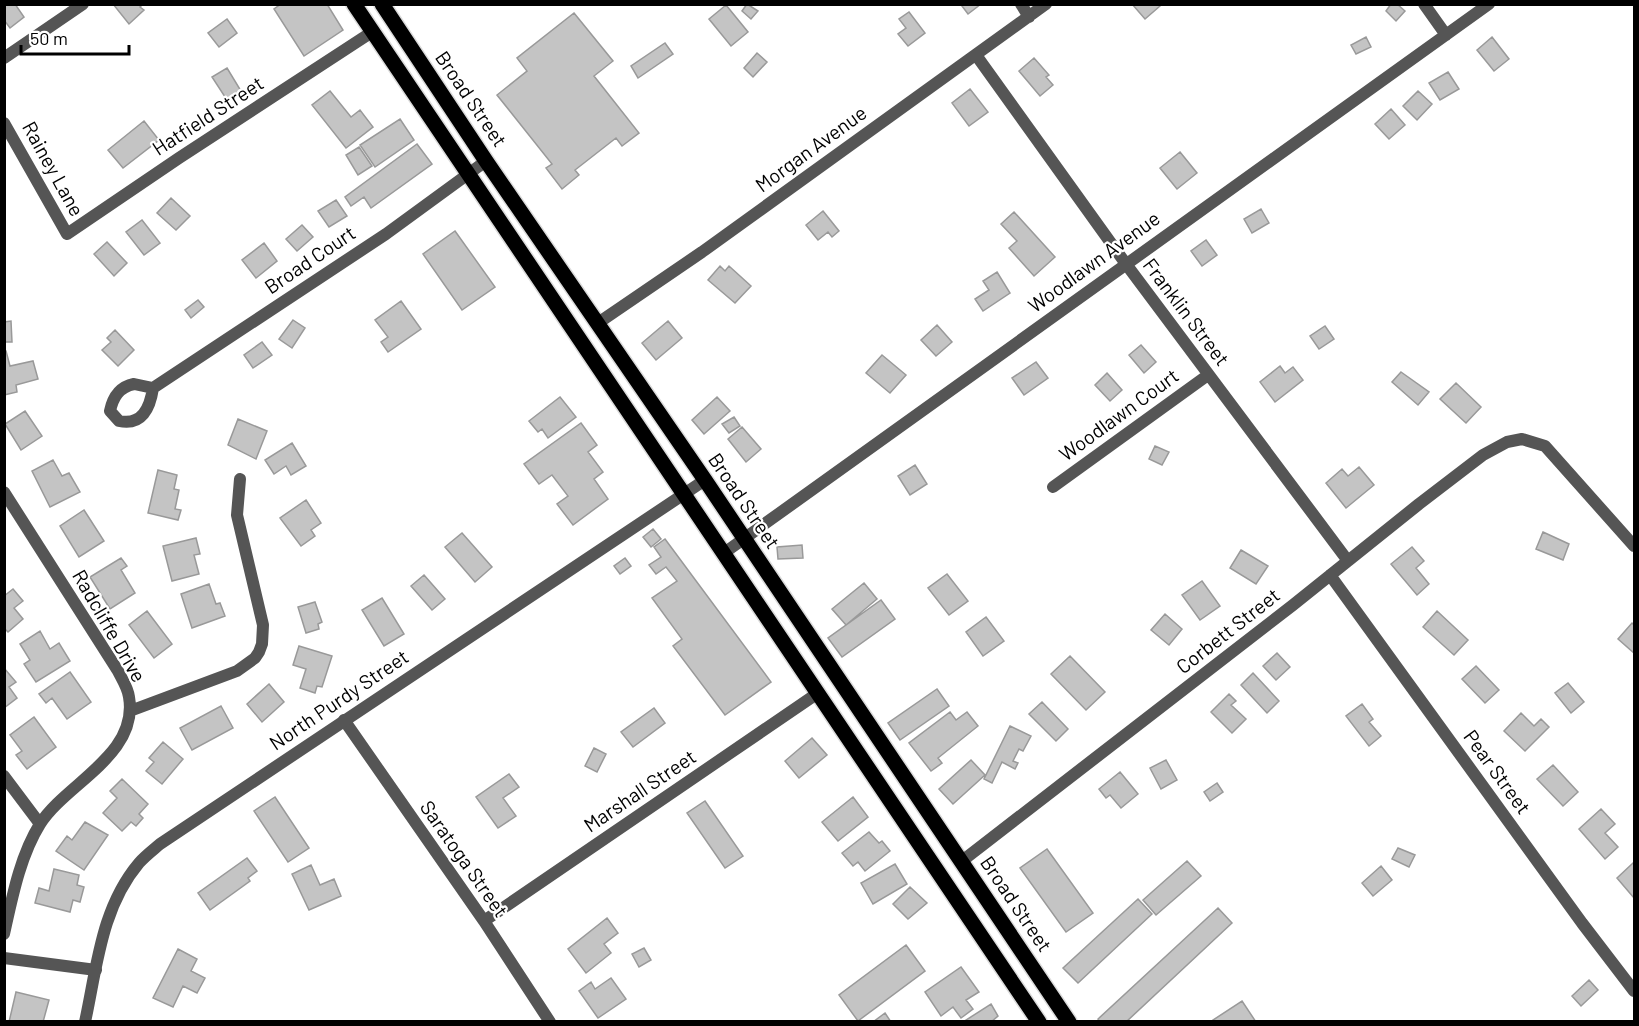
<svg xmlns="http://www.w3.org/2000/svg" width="1639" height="1026" font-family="Barlow,sans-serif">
<rect width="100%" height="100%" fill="#fff"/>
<path fill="#c4c4c4" stroke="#999" stroke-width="1.5" d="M4,4h11l9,13 -14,11 -6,-8z
M113,4h30l-3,3 4,3 -15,14z
M281,4h46l16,26 -39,26 -30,-47z
M747,4l11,7 -7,8 -9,-8z
M964,4h17l-13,10 -6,-8z
M1132,4h26l2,2 -15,13z
M1391,4h6l8,7 -9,10 -10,-10z
M726,5l22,27 -17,14 -22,-27z
M909,12l16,21 -17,13 -10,-12 8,-6 -7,-9z
M574,13l39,48 -19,15 45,57 -17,13 -6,-8 -41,32 4,5 -17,14 -16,-21 6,-4 -55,-69 30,-24 -10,-13z
M227,19l10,14 -18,14 -11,-14z
M1366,37l5,10 -15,7 -5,-9z
M1492,37l17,22 -15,12 -17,-21z
M665,43l8,11 -35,24 -7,-12z
M757,53l10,9 -14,15 -9,-9z
M1034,58l15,17 -3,2 7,8 -13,11 -21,-25z
M227,68l14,23 -14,9 -15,-23z
M1448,72l11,17 -19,11 -11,-17z
M970,89l18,23 -19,14 -17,-23z
M330,91l21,26 9,-7 13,17 -27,21 -34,-43z
M1418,91l14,13 -15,16 -14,-14z
M1391,109l14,16 -16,14 -14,-15z
M400,119l14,21 -39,27 -15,-22z
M144,121l15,19 -36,28 -15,-18z
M417,144l15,20 -61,44 -7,-11 -13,9 -6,-9z
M359,147l13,19 -14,9 -12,-20z
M1180,152l17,21 -20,16 -17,-21z
M171,198l19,18 -14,14 -19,-17z
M336,200l11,16 -18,11 -11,-16z
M1261,209l8,14 -17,10 -8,-14z
M823,211l16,20 -7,6 -4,-5 -10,8 -12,-15z
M1014,212l41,45 -21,19 -25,-28 8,-7 -16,-17z
M142,220l18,23 -16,12 -18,-23z
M302,225l11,12 -16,14 -11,-12z
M455,231l40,56 -33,23 -39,-56z
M1206,240l11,15 -15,11 -11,-15z
M107,242l20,21 -13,13 -20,-22z
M264,243l13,18 -21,17 -14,-18z
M720,266l5,5 4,-5 22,20 -16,17 -27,-23z
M997,272l13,21 -27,18 -8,-12 14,-9 -6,-9z
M198,300l6,7 -13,11 -6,-8z
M401,301l20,28 -33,23 -7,-10 7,-5 -13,-17z
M293,320l12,8 -13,20 -13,-9z
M11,321l1,21h-8v-20z
M668,321l14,17 -26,22 -14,-17z
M937,325l15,17 -16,14 -15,-16z
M1325,326l9,13 -15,10 -9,-13z
M115,330l19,20 -16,16 -16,-16 9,-8 -4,-4z
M262,342l10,13 -19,13 -9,-13z
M1141,345l15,17 -12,11 -15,-18z
M4,351h2l4,15 23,-5 5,18 -22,6 1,7 -13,3z
M882,355l24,20 -16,18 -24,-20z
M1036,362l12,16 -24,17 -12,-17z
M1280,366l5,7 8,-6 10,13 -28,22 -15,-20z
M1401,372l28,20 -11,13 -26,-23z
M1107,373l15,17 -12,11 -15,-16z
M1456,383l25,24 -15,16 -26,-24z
M560,397l16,20 -28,21 -6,-9 -4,3 -9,-11z
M717,397l13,14 -26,23 -12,-14z
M25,411l17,25 -21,14 -16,-26z
M734,417l6,9 -11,7 -7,-9z
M238,419l29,12 -11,28 -28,-14z
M581,423l16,22 -9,7 15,20 -9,7 14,20 -35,26 -16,-21 11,-8 -16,-21 -13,9 -15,-20z
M742,427l19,22 -15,13 -18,-23z
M292,443l14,23 -15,9 -5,-9 -12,8 -9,-14z
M1155,446l14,6 -7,13 -13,-6z
M53,460l9,16 7,-3 11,19 -30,15 -18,-36z
M915,465l12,19 -17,11 -12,-19z
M1359,467l15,18 -28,23 -20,-25 16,-14 6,7z
M158,470l19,5 -3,14 5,1 -4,19 6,1 -3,10 -30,-7z
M306,500l15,23 -10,7 4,6 -14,10 -21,-28z
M84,510l20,31 -25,16 -19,-31z
M653,529l8,10 -10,8 -8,-10z
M1543,532l26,12 -6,16 -27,-11z
M462,533l30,34 -17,15 -30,-35z
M196,538l4,16 -6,1 5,19 -27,7 -9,-35z
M665,539l106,143 -46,33 -52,-69 9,-7 -30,-41 25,-17 -11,-14 -10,7 -7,-9 12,-8 -7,-10z
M802,545l1,13 -25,1 -1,-12z
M1412,547l12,14 -8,7 13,16 -12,11 -26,-31z
M1241,550l27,16 -12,18 -26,-16z
M121,558l6,8 -6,4 14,23 -25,16 -20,-32z
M625,558l6,8 -11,8 -6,-8z
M947,574l21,27 -19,14 -21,-27z
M424,575l21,24 -13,11 -21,-24z
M1202,581l18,25 -20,14 -18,-25z
M864,583l13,16 -31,26 -14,-16z
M209,584l7,20 4,-1 5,13 -33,12 -11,-34z
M13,589l10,12 -9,7 9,11 -15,13 -4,-4v-32z
M382,598l22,36 -20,12 -22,-36z
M881,600l14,19 -53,38 -14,-19z
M315,602l7,20 -4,2 1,5 -13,4 -8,-26z
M147,611l25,33 -18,14 -25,-33z
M1437,611l31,29 -14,15 -31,-28z
M1165,614l17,15 -13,16 -18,-15z
M986,617l18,24 -21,15 -17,-24z
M1632,623l2,2v28l-16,-14z
M40,631l10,18 9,-6 11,18 -34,21 -12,-18 6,-4 -10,-16z
M299,646l33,10 -10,31 -5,-1 -2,7 -15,-5 6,-19 -13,-4z
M1277,653l13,14 -14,13 -13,-14z
M1070,656l35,36 -19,18 -35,-36z
M1476,666l23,24 -14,13 -23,-24z
M4,668l12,14 -7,5 8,11 -13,10z
M70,672l21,30 -24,17 -15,-21 -6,5 -7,-9z
M1253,673l26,28 -12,12 -26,-28z
M1568,683l16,19 -13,11 -16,-20z
M269,684l15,18 -22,20 -15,-18z
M937,689l12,17 -49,34 -12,-17z
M1229,694l7,7 -5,4 15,14 -14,14 -21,-21z
M1042,702l26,27 -12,12 -27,-27z
M1362,704l11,15 -4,3 12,14 -12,10 -23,-30z
M221,706l12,22 -41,22 -12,-22z
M654,708l11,15 -32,24 -12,-15z
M950,712l6,8 11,-8 11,14 -40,32 4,5 -11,8 -22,-28z
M1521,713l13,13 7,-7 8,8 -24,24 -21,-20z
M34,717l22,30 -29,22 -11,-14 6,-4 -12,-16z
M1010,726l21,10 -8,15 -4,-2 -6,12 5,2 -3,6 -13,-7 -10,21 -8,-4z
M812,738l15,17 -28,23 -14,-17z
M163,742l20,17 -21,25 -16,-13 8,-9 -5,-4z
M594,748l12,6 -9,18 -12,-6z
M971,760l14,15 -32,29 -14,-15z
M1166,760l11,20 -16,9 -11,-21z
M1553,765l25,27 -15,14 -26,-27z
M1120,772l18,22 -17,14 -11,-13 -4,3 -7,-9z
M509,774l10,13 -16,11 13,18 -18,12 -22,-31z
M122,779l26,25 -9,10 4,4 -7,8 -5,-4 -9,9 -19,-18 14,-15 -7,-7z
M1217,783l6,9 -13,9 -6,-9z
M275,797l34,51 -21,14 -34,-51z
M853,797l15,20 -30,24 -16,-19z
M705,801l38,55 -18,12 -38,-55z
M1601,809l14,15 -10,9 13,14 -13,12 -26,-30z
M85,822l23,13 -24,35 -28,-19 11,-15 5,4z
M869,832l10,11 3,-2 8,10 -25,20 -7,-9 -5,4 -11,-13z
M1398,848l17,7 -6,12 -17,-8z
M1047,849l46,64 -27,19 -46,-64z
M247,858l10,13 -9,7 2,3 -40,29 -12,-17z
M1187,861l14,15 -45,39 -13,-15z
M1633,863l1,1v34l-17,-20z
M895,864l12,20 -34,20 -12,-21z
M311,865l9,20 14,-6 7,17 -32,14 -17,-36z
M1381,866l11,14 -19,16 -11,-13z
M54,869l25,6 -2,10 7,2 -4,15 -7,-2 -3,12 -35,-9 4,-15 10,3z
M910,887l17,16 -19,16 -15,-15z
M1138,899l14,15 -74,69 -15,-15z
M1218,908l14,15 -106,99h-26l-2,-3z
M607,918l11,15 -14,11 7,9 -25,20 -18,-24z
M906,945l19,26 -67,50 -19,-26z
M644,948l7,12 -12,7 -7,-13z
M178,949l19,10 -6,12 14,7 -8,15 -14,-7 -10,21 -20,-9z
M961,967l18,25 -13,8 7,9 -12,9 -8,-11 -12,9 -16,-24z
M611,978l15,21 -28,19 -19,-27 12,-9 4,7z
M1589,980l9,10 -17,16 -9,-10z
M16,992l33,8 -6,22h-34z
M1242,1001l14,21h-46z
M991,1004l7,12 -7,6h-28z
M885,1013l6,9h-18z"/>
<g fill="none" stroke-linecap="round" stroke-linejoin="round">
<g stroke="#dbdbdb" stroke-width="18">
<path id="primary" d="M354,4l685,1018
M382,4l104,157 219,319 364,542"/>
</g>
<path stroke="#555" stroke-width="12" d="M1021,4l8,13
M1424,4l22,31
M976,55l150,209 222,297
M4,58l79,-54
M4,123l63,111 112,-76 193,-126
M598,323l104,-71 344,-248
M134,384l19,4c-3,20 -11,38 -34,33l-9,-10c3,-14 9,-24 24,-27z
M153,388l233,-154 100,-73
M1053,487l155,-112
M4,492l114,179c4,8 10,17 11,26 10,58 -63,86 -89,127 -20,32 -28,74 -36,110
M724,553l765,-549
M1330,575l252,348 52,68
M130,711l107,-40 18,-13 4,-6 3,-8 1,-19 -26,-110 3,-36
M344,720l140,201 66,101
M4,776l36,48
M962,861l331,-256 126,-101 64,-49 24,-13 15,-3 23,7 89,100
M484,921l334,-228
M4,958l92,12"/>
<path stroke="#555" stroke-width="12" d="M85,1022c12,-55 16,-114 54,-159 6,-7 14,-13 21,-19l545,-364"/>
<use href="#primary" stroke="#000" stroke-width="15"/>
</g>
<g text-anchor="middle" stroke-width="4.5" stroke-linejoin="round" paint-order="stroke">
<g font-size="20" fill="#000" stroke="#fff">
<text transform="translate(471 99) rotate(56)" y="7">Broad Street</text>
<text transform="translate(208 116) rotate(-33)" y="7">Hatfield Street</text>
<text transform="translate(811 149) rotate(-36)" y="7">Morgan Avenue</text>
<text transform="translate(53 169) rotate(61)" y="7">Rainey Lane</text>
<text transform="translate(310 260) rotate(-34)" y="7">Broad Court</text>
<text transform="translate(1094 262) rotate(-36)" y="7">Woodlawn Avenue</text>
<text transform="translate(1186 312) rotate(53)" y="7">Franklin Street</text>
<text transform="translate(1119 415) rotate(-36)" y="7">Woodlawn Court</text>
<text transform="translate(744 501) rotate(56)" y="7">Broad Street</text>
<text transform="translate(109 626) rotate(60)" y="7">Radcliffe Drive</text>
<text transform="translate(1228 631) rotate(-38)" y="7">Corbett Street</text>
<text transform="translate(339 700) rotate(-34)" y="7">North Purdy Street</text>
<text transform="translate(1497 772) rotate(54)" y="7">Pear Street</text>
<text transform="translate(640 791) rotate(-34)" y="7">Marshall Street</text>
<text transform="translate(464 859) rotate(55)" y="7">Saratoga Street</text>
<text transform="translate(1016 904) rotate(56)" y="7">Broad Street</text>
</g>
</g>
<rect width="1639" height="1026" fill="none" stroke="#000000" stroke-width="12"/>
<path d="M21 45v9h108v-9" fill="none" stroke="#000000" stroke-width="3"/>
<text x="30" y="45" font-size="18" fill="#000000" stroke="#ffffff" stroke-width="4.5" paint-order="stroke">50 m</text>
</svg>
